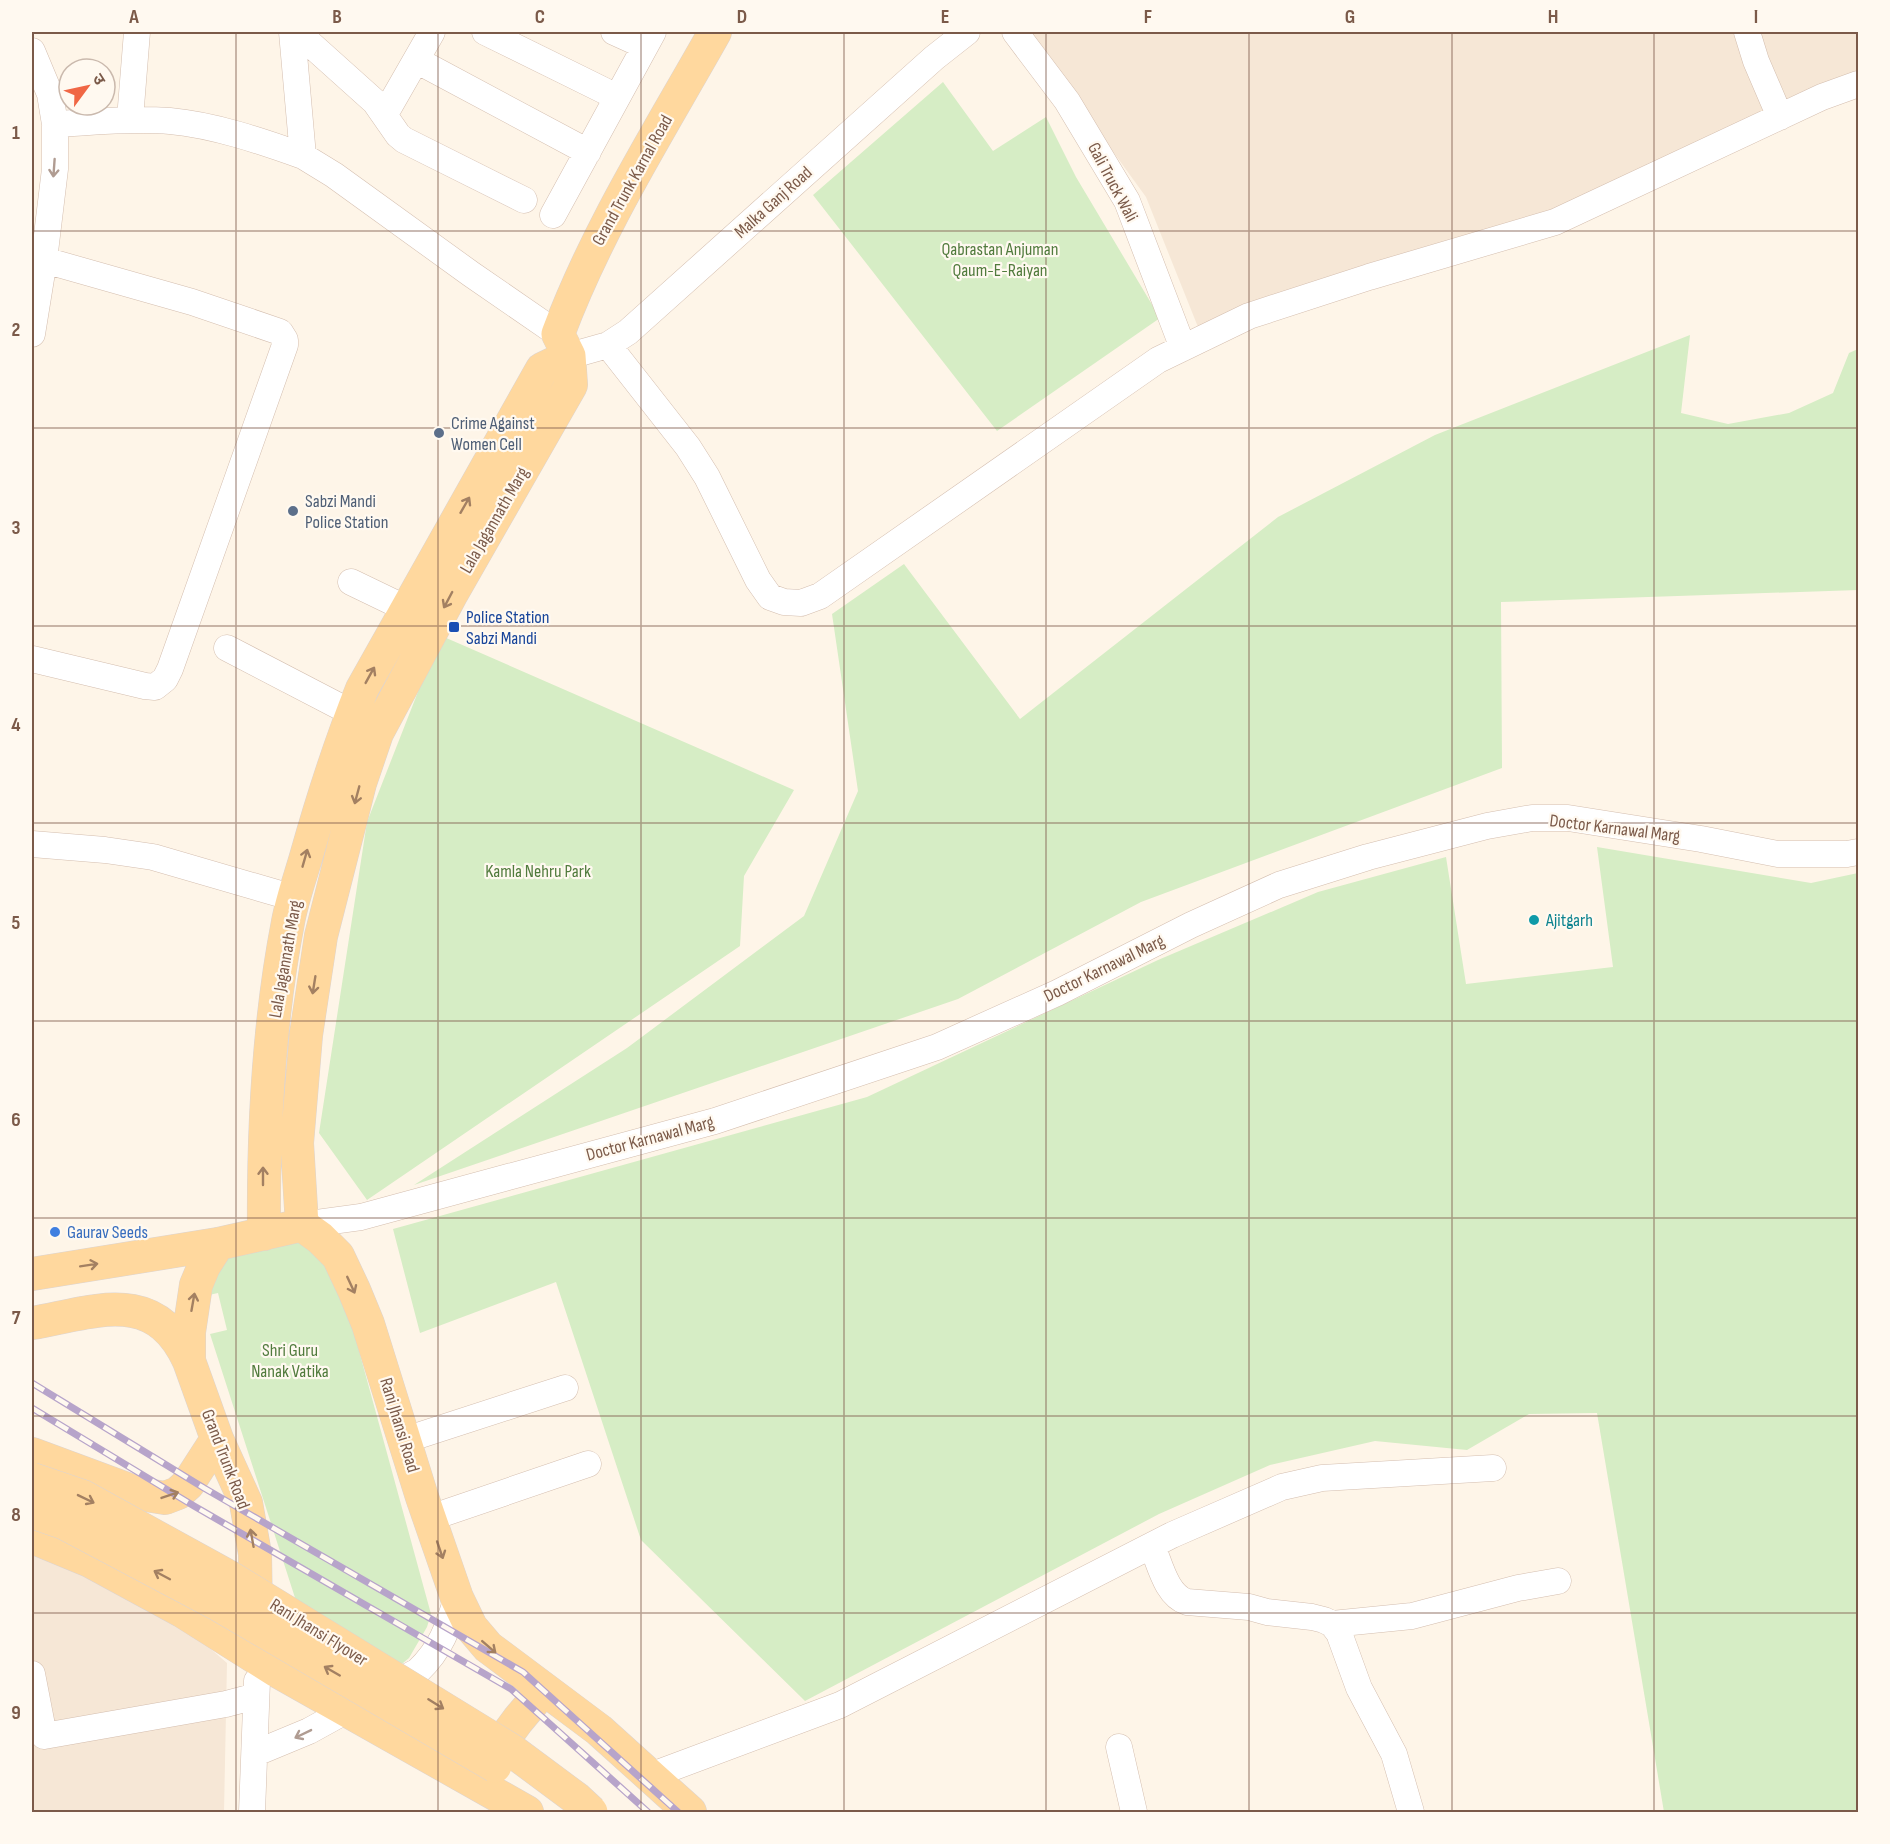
<svg xmlns="http://www.w3.org/2000/svg" width="1890" height="1844" font-family="'Sofia Sans Condensed','Noto Sans Devanagari',sans-serif">
<rect width="100%" height="100%" fill="#fef5e8"/>
<path fill="#f6e7d6" d="M1026,32h832v45l-284,128 -376,122 -52,-130z
M32,1541l137,72 58,50 -3,149h-192z"/>
<path fill="#d6edc5" d="M943,82l50,69 53,-34 30,60 84,141 -163,113 -184,-236z
M1690,335l-9,78 47,11 61,-11 44,-20 16,-40 9,-4v241l-357,12 1,166 -361,134 -183,97 -544,186 213,-137 177,-132 54,-125 -26,-177 72,-50 116,155 258,-202 157,-82z
M444,637l350,153 -50,86 -4,70 -373,254 -48,-67 48,-311 56,-143z
M1597,847l214,36 47,-10v939h-194l-67,-399 -68,1 -62,36 -92,-9 -105,24 -111,49 -354,187 -164,-161 -85,-258 -136,51 -27,-104 474,-132 291,-137 160,-68 128,-35 20,127 147,-17z
M254,1242h54l33,43 90,329 -4,13 -18,31 -18,15 -84,-38 -97,-301 17,-4 -9,-37 -18,4 21,-36z"/>
<g fill="none" stroke-linecap="round" stroke-linejoin="round">
<g stroke="#d4beaf" stroke-width="27">
<path id="minor" d="M297,32l78,70 23,33 6,5 120,60
M485,32l132,65
M614,32l31,14
M1015,32l52,69 60,100 56,147
M1747,32l9,29 24,56
M32,51l18,43 5,30v45l-11,91 -12,74
M416,60l172,92
M385,114l47,-82
M130,119l7,-87
M55,124c39,-2 77,-6 115,-3 44,4 91,20 133,35l-11,-124
M303,156l31,19 137,99 87,60
M553,215l100,-183
M608,345l80,102 19,30 51,103 12,17 14,5 17,1 19,-7 338,-236 91,-44 120,-39 186,-55 267,-125 36,-13
M569,356l39,-11 20,-13 306,-274 33,-26
M351,582l56,27
M227,648l125,65
M32,659l113,27 10,1 10,-8 5,-10 115,-324v-5l-5,-8 -88,-30 -148,-42
M32,844l73,6 48,7 141,41
M302,1225l59,-8 354,-96 222,-74 120,-54 134,-68 88,-40 89,-28 119,-31 45,-8h36l133,21 77,15h69l11,-2
M405,1440l160,-52
M430,1518l158,-54
M1152,1546c8,18 14,49 35,56l62,5 18,5 45,5 12,3 8,4 7,9 20,55 35,66 17,58
M1332,1624l80,-8 106,-28 40,-7
M32,1674l12,62 182,-32 30,-8
M1119,1747l15,65
M256,1753l53,-22 109,-60c23,-22 30,-43 39,-73
M650,1776l190,-71 332,-170 110,-48 40,-9 171,-10
M252,1812l5,-131"/>
</g>
<g stroke="#ddd4d0" stroke-width="34">
<path id="major" d="M302,1225l-5,-82 9,-108 15,-99 39,-153 17,-50 75,-140 119,-208 -2,-29 -11,-22c40,-107 102,-204 157,-302
M264,1234c-1,-104 4,-209 24,-312 4,-22 12,-44 18,-65 16,-57 34,-113 56,-168l180,-320 27,-13
M218,1244l-14,22 -8,19 -7,47v29l28,78 29,64 9,51 1,64
M32,1274l186,-30 84,-19 18,13 18,18 16,34 14,34 54,173 35,101 14,29 17,20 111,83 91,82
M32,1323c63,-11 123,-37 157,38
M32,1454l108,40 25,4 13,-5 10,-9 29,-45
M32,1537l58,24 92,50 95,60 250,141
M484,1766l34,-46 26,-31"/>
</g>
<use href="#minor" stroke="#fff" stroke-width="26"/>
<use href="#major" stroke="#ffd89e" stroke-width="33"/>
<g stroke="#b7a4ca" stroke-width="7">
<path id="rail" d="M32,1383l172,105 319,184 155,140
M32,1408l162,98 317,183 137,123"/>
</g>
<use href="#rail" stroke="#fff9f0" stroke-width="4.5" stroke-dasharray="14" stroke-linecap="butt"/>
<g stroke="#ddd4d0" stroke-width="34" stroke-linecap="butt">
<path id="major-bridge" d="M32,1479l50,17 149,82 280,172 66,49 14,13
M32,1512l32,11 155,82 276,161"/>
</g>
<use href="#major-bridge" stroke="#ffd89e" stroke-width="33"/>
</g>
<defs><path id="oneway-shaft" d="M-6 0H5M1.5-3L5.5 0L1.5 3" fill="none" stroke-width="1.6" stroke-linecap="round" stroke-linejoin="round" transform="scale(1.5)"/></defs>
<g stroke="#b09c92">
<use href="#oneway-shaft" transform="translate(54 168) rotate(94)"/>
<use href="#oneway-shaft" transform="translate(303 1734) rotate(154)"/>
</g>
<g stroke="#a38062">
<use href="#oneway-shaft" transform="translate(465 505) rotate(-60)"/>
<use href="#oneway-shaft" transform="translate(448 600) rotate(118)"/>
<use href="#oneway-shaft" transform="translate(370 675) rotate(-61)"/>
<use href="#oneway-shaft" transform="translate(357 795) rotate(105)"/>
<use href="#oneway-shaft" transform="translate(305 858) rotate(-74)"/>
<use href="#oneway-shaft" transform="translate(314 985) rotate(99)"/>
<use href="#oneway-shaft" transform="translate(263 1176) rotate(-90)"/>
<use href="#oneway-shaft" transform="translate(89 1265) rotate(-9)"/>
<use href="#oneway-shaft" transform="translate(351 1285) rotate(65)"/>
<use href="#oneway-shaft" transform="translate(193 1302) rotate(-80)"/>
<use href="#oneway-shaft" transform="translate(170 1495) rotate(-19)"/>
<use href="#oneway-shaft" transform="translate(86 1499) rotate(26)"/>
<use href="#oneway-shaft" transform="translate(252 1538) rotate(-100)"/>
<use href="#oneway-shaft" transform="translate(440 1550) rotate(71)"/>
<use href="#oneway-shaft" transform="translate(162 1575) rotate(-152)"/>
<use href="#oneway-shaft" transform="translate(489 1647) rotate(41)"/>
<use href="#oneway-shaft" transform="translate(332 1671) rotate(-150)"/>
<use href="#oneway-shaft" transform="translate(436 1704) rotate(32)"/>
</g>
<path fill="none" stroke="#7b5a49" stroke-width="1.5" stroke-opacity="0.55" d="M236,32v1780M438,32v1780M641,32v1780M844,32v1780M1046,32v1780M1249,32v1780M1452,32v1780M1654,32v1780M32,231h1826M32,428h1826M32,626h1826M32,823h1826M32,1021h1826M32,1218h1826M32,1416h1826M32,1613h1826"/>
<g fill="#5c6f8a" stroke="#fff9f0" stroke-width="2">
<circle cx="439" cy="433" r="6"/>
<circle cx="293" cy="511" r="6"/>
</g>
<rect fill="#1a4fb4" stroke="#fff9f0" stroke-width="2" x="448" y="621" width="12" height="12" rx="3"/>
<circle fill="#0f9aa8" stroke="#fff9f0" stroke-width="2" cx="1534" cy="920" r="6"/>
<circle fill="#3f7fe0" stroke="#fff9f0" stroke-width="2" cx="55" cy="1232" r="6"/>
<g text-anchor="middle" stroke-width="4.5" stroke-linejoin="round" paint-order="stroke">
<g font-size="18" fill="#7b5a49" stroke="#fff9f0">
<text transform="translate(632 180) rotate(-61)" y="6">Grand Trunk Karnal Road</text>
<text transform="translate(1113 182) rotate(62)" y="6">Gali Truck Wali</text>
<text transform="translate(773 202) rotate(-42)" y="6">Malka Ganj Road</text>
<text transform="translate(494 520) rotate(-60)" y="6">Lala Jagannath Marg</text>
<text transform="translate(1615 828) rotate(7)" y="6">Doctor Karnawal Marg</text>
<text transform="translate(285 959) rotate(-80)" y="6">Lala Jagannath Marg</text>
<text transform="translate(1104 968) rotate(-26)" y="6">Doctor Karnawal Marg</text>
<text transform="translate(650 1138) rotate(-15)" y="6">Doctor Karnawal Marg</text>
<text transform="translate(400 1425) rotate(73)" y="6">Rani Jhansi Road</text>
<text transform="translate(226 1459) rotate(69)" y="6">Grand Trunk Road</text>
<text transform="translate(319 1632) rotate(32)" y="6">Rani Jhansi Flyover</text>
</g>
<g font-size="18" fill="#517b3d" stroke="#fff9f0">
<text x="1000" y="255">Qabrastan Anjuman<tspan x="1000" dy="21">Qaum-E-Raiyan</tspan></text>
<text x="538" y="877">Kamla Nehru Park</text>
<text x="290" y="1356">Shri Guru<tspan x="290" dy="21">Nanak Vatika</tspan></text>
</g>
<g font-size="18" fill="#4e5e75" stroke="#fff9f0" text-anchor="start">
<text x="451" y="429">Crime Against<tspan x="451" dy="21">Women Cell</tspan></text>
<text x="305" y="507">Sabzi Mandi<tspan x="305" dy="21">Police Station</tspan></text>
</g>
<g font-size="18" fill="#164399" stroke="#fff9f0" text-anchor="start">
<text x="466" y="623">Police Station<tspan x="466" dy="21">Sabzi Mandi</tspan></text>
</g>
<g font-size="18" fill="#0d838f" stroke="#fff9f0" text-anchor="start">
<text x="1546" y="926">Ajitgarh</text>
</g>
<g font-size="18" fill="#366cbe" stroke="#fff9f0" text-anchor="start">
<text x="67" y="1238">Gaurav Seeds</text>
</g>
</g>
<rect width="1890" height="1844" fill="none" stroke="#fff9f0" stroke-width="66"/>
<g transform="translate(87 87) rotate(57)"><circle r="28" fill="#fff9f0" stroke="#cab9ad" stroke-width="1.5"/>
<path d="M0-4.5L10 22L0 15L-10 22Z" fill="#f06745"/>
<text y="-9" font-size="16" font-weight="bold" text-anchor="middle" fill="#7b5a49">उ</text>
</g>
<rect x="33" y="33" width="1824" height="1778" fill="none" stroke="#7b5a49" stroke-width="2"/>
<g font-size="20" text-anchor="middle" font-weight="bold" fill="#7b5a49">
<text x="134" y="23">A</text>
<text x="337" y="23">B</text>
<text x="540" y="23">C</text>
<text x="742" y="23">D</text>
<text x="945" y="23">E</text>
<text x="1148" y="23">F</text>
<text x="1350" y="23">G</text>
<text x="1553" y="23">H</text>
<text x="1756" y="23">I</text>
<text x="16" y="139">1</text>
<text x="16" y="336">2</text>
<text x="16" y="534">3</text>
<text x="16" y="731">4</text>
<text x="16" y="929">5</text>
<text x="16" y="1126">6</text>
<text x="16" y="1324">7</text>
<text x="16" y="1521">8</text>
<text x="16" y="1719">9</text>
</g>
</svg>
